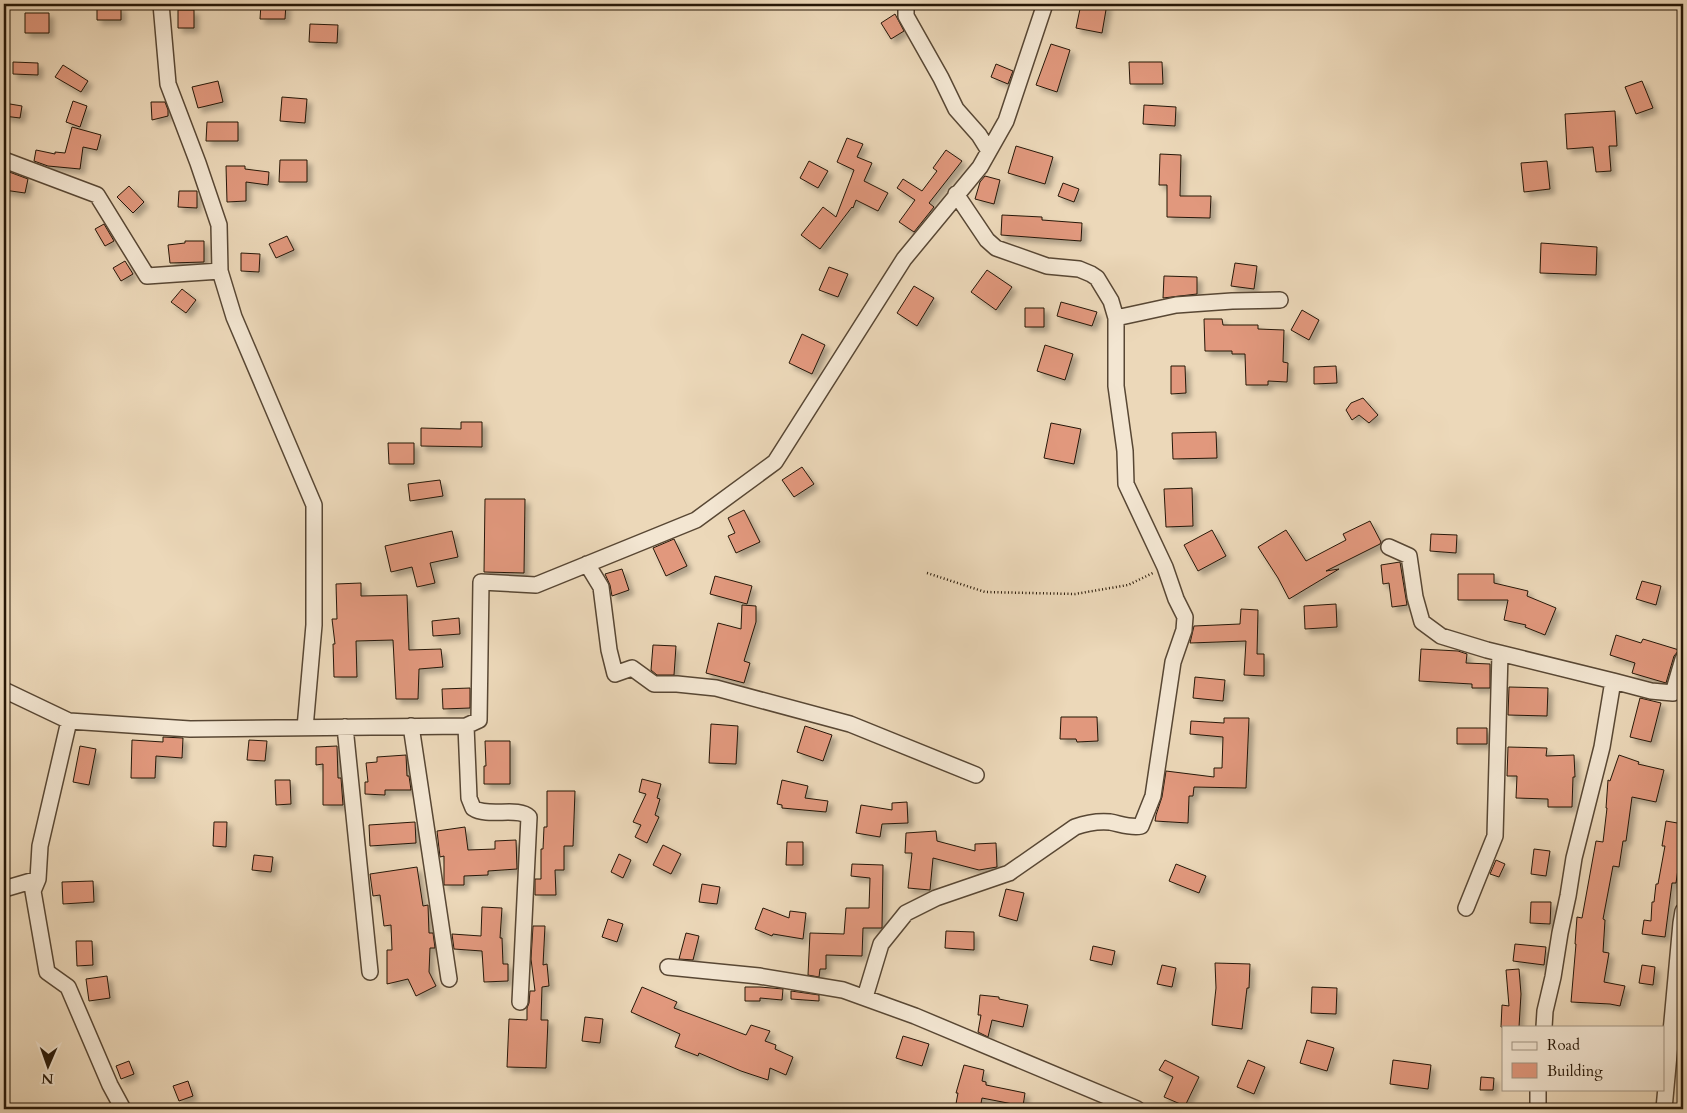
<svg xmlns="http://www.w3.org/2000/svg" width="1687" height="1113" font-family="Cardo,serif">
<defs>
<filter id="shadow"><feDropShadow dx="4.5" dy="4.5" stdDeviation="2.5" flood-color="#0004"/></filter>
</defs>
<rect width="100%" height="100%" fill="#ecd8b9"/>
<filter id="stains"><feTurbulence type="fractalNoise" baseFrequency=".004" numOctaves="4"/><feColorMatrix values="0 0 0 0 .2 0 0 0 0 .09 0 0 0 0 .02 0 0 0 .5 -.17"/></filter>
<radialGradient id="worn" r=".72"><stop offset=".6" stop-color="#630" stop-opacity="0"/><stop offset="1" stop-color="#630" stop-opacity=".3"/></radialGradient>
<path fill="#e1987d" stroke="#261707" filter="url(#shadow)" d="M261,4h25l-1,15h-25z
M1081,4h26l-5,29 -26,-5z
M97,7h24v13h-24z
M178,10h16v18h-16z
M25,13h24v20h-24z
M895,14l9,17 -13,8 -10,-16z
M310,24l28,1 -1,18 -28,-1z
M1051,44l19,6 -13,42 -21,-7z
M13,62l25,1v12l-25,-1z
M1129,62h33l1,22h-33z
M996,64l17,7 -5,13 -17,-7z
M63,65l25,16 -7,11 -26,-15z
M218,81l5,21 -25,6 -6,-21z
M1642,81l11,27 -17,6 -11,-27z
M282,97l25,2 -2,24 -25,-2z
M73,101l14,5 -7,21 -14,-5z
M151,102h14l3,8v6l-16,4z
M4,103l18,3 -2,12 -16,-2z
M1144,105l32,2 -1,19 -32,-2z
M1615,111l2,35h-8l2,25 -15,1 -3,-25 -26,2 -2,-35z
M207,122h31v19h-32z
M72,127l29,8 -4,15 -14,-3 -3,22 -32,-3 -14,-5 2,-11 19,4v-2l10,1z
M847,138l16,6 -6,13 15,6 -8,18 24,12 -10,18 -22,-11 -3,8 -1,-1 -32,42 -19,-14 22,-28 13,10 18,-47 -17,-8z
M1016,146l37,11 -8,27 -37,-11z
M946,150l16,11 -33,42 5,4 -20,25 -15,-10 16,-22 -18,-12 6,-9 19,12 15,-20 -4,-3z
M1160,154l21,1 -1,41h31l-1,22 -43,-1v-32h-8z
M280,160h27v22h-28z
M809,161l19,10 -10,17 -18,-10z
M1547,161l3,28 -26,3 -3,-29z
M226,166h19v3l24,3 -1,13 -22,-3v19l-19,1z
M4,170l24,9 -3,14 -21,-3z
M985,176l15,4 -6,24 -19,-5 5,-17z
M1063,183l16,6 -5,13 -16,-6z
M129,186l15,16 -11,11 -16,-16z
M179,191h18v17l-19,-1z
M1002,215l40,2v3l40,3 -1,18 -80,-6z
M104,224l10,17 -9,5 -10,-17z
M287,236l7,14 -18,8 -7,-14z
M185,241h19v21l-34,1 -2,-18 17,-2z
M1541,243l56,4 -1,28 -56,-2z
M241,253l19,1 -1,18 -18,-1z
M125,261l8,13 -12,7 -8,-13z
M1235,263l22,3 -3,23 -23,-3z
M829,267l19,7 -10,23 -19,-7z
M987,270l25,17 -16,23 -25,-18z
M1164,276l33,1v17l-34,4z
M914,286l20,12 -17,28 -20,-13z
M182,289l14,11 -10,13 -15,-11z
M1061,302l36,10 -5,14 -35,-10z
M1025,308h19v19h-19z
M1302,310l17,10 -10,20 -18,-10z
M1204,319h18l1,6h35v4l26,1 -1,32 5,1 -1,19 -19,-1v4h-22l-1,-31h-13v-3h-27z
M802,334l23,11 -13,29 -23,-11z
M1045,345l28,9 -8,26 -28,-9z
M1171,366h14l1,27 -15,1z
M1336,366l1,17 -23,1v-17z
M1363,398l15,17 -9,8 -10,-8 -7,5 -6,-10 5,-7z
M461,422h21v25l-61,-1v-18l40,1z
M1051,423l30,6 -7,35 -30,-6z
M1216,432l1,26 -44,1 -1,-26z
M388,443h26v21h-25z
M802,467l12,17 -20,13 -12,-17z
M440,480l3,16 -33,5 -2,-17z
M1192,488l1,38 -27,1 -2,-38z
M485,499h40l-1,74 -40,-1z
M744,510l16,32 -24,11 -8,-17 7,-3 -7,-15z
M1370,521l11,21 -1,2 -54,27 13,-2 -50,30 -11,-21 -20,-31 28,-17 20,31 40,-21 -3,-6z
M1212,530l14,26 -28,15 -14,-26z
M452,531l6,26 -28,6 5,20 -18,4 -5,-20 -21,5 -6,-26z
M1431,534l26,1 -1,18 -26,-2z
M674,539l13,27 -21,10 -13,-28z
M1400,562l7,43 -15,2 -3,-24 -6,1 -2,-19z
M622,569l7,21 -17,6 -2,-11 -5,-11z
M1458,574h36v9l34,8 -1,5 29,12 -11,27 -20,-8 1,-2 -22,-5 4,-20h-50z
M715,576l37,10 -5,18 -37,-10z
M1642,581l19,5 -5,19 -20,-6z
M361,583v13l46,-1 2,55 32,-1 2,18 -24,2 -1,30h-22l-3,-59 -37,1 1,36h-23l-1,-33h2l-3,-25h5l-1,-35z
M1336,604l1,23 -32,2 -1,-23z
M742,605l14,1v16l-12,39 6,2 -6,20 -38,-10 12,-50 23,6z
M1241,609l17,1 -1,44h7v22l-20,-1 2,-34 -56,2 4,-17 46,-2z
M459,618l1,16 -27,2 -1,-15z
M1616,635l25,8 2,-4 36,11 -5,6 -8,27 -34,-10 3,-10 -25,-8z
M653,645l23,1 -2,29h-17l-6,-5z
M1421,649l37,2 9,3 -1,9 24,1v24h-18v-4l-53,-3z
M1195,677l30,3 -2,21 -30,-3z
M1509,687l39,1 -1,28 -39,-1z
M470,688v20l-27,1 -1,-20z
M1640,698l21,5 -10,39 -21,-5z
M1061,717h36l1,24 -21,1 -1,-3h-16z
M1224,718h25l-3,70 -52,-1 -1,9h-4l-1,27 -33,-2 1,-6 6,-18 4,-26 48,6v-9h8l1,-31 -33,-3 1,-13 33,2z
M711,724l27,2 -2,38 -27,-1z
M805,726l27,9 -9,26 -26,-9z
M1457,728h30v16h-30z
M163,737l20,1 -1,20 -26,-2 -1,22h-24l1,-38 31,2z
M249,740l18,1 -2,20 -18,-1z
M485,741h25v43h-26v-18h2z
M80,746l16,3 -7,36 -16,-3z
M337,746l1,32h3l2,27h-20v-41l-7,1v-18z
M1508,747l39,1 -1,8 28,-1 1,22h-2l-1,30h-24v-8l-32,-1 1,-22h-10z
M406,755l1,21h2l2,14h-26v5l-20,-1v-12h3l-2,-19 11,-1v-5z
M1619,755l20,7 -1,2 26,6 -8,32 -24,-5 -6,44h-3l-4,26 -6,-1 -10,53 2,1 -2,32 6,1 -5,29 21,4 -5,20 -10,-2 -39,-2 5,-58h-1l2,-27 5,1 14,-77 7,1 4,-34h-1l2,-28 2,1z
M642,779l19,5 -4,14 3,1 -5,16 4,2 -12,26 -12,-6 6,-12 -8,-3 13,-28 -7,-2z
M275,780h15l1,24 -15,1z
M782,780l26,6 -3,12 23,3 -2,11 -44,-4v-3l-5,-1z
M547,791h28l-2,55h-9v24h-9l1,25h-21v-16h6v-30h2l1,-22h3z
M907,802l1,21 -26,1 -2,13 -24,-4 5,-28 31,5v-7z
M1666,821l17,3v25l-2,-1 -5,35h-4l-7,54 -23,-3 2,-14 7,1 1,-19h2l2,-18h2l7,-38h-3z
M214,822h13l-1,25 -13,-1z
M415,822l1,21 -46,3 -1,-21z
M465,827l3,23 27,-1v-8l21,-1 1,29 -29,2v4l-24,1v9h-20v-29l-4,1 -3,-26z
M936,831l1,10 38,10v-7l21,-1 1,24 -18,3 -46,-12 -3,32 -22,-2 4,-35h-7l1,-20z
M787,842h16v23h-17z
M663,845l18,9 -10,20 -18,-9z
M1534,849l16,2 -4,25 -15,-2z
M619,854l12,6 -8,18 -12,-6z
M254,855l19,2 -2,15 -19,-2z
M1496,860l9,4 -6,13 -9,-3z
M852,864l31,1 -1,63h-19l-1,28 -36,-1v14h-6l-1,8 -11,-2 2,-42 34,1 2,-26h23l1,-30 -19,-2z
M1176,864l30,12 -7,17 -30,-12z
M417,867l6,39 5,-1 1,28h4l2,15h-5l-1,24 7,14 -20,10 -8,-17 -21,5v-34h5l-1,-25 -7,1 -4,-31 -7,1 -3,-22z
M93,881l1,21 -31,2 -1,-22z
M702,884l18,3 -3,17 -18,-2z
M1006,889l18,4 -7,28 -18,-5z
M1531,902h20l-1,22 -20,-1z
M482,907l20,1 -2,30h2l1,26h5v17l-24,1 -2,-31 -28,-2 -2,-15 29,2z
M763,908l26,10 1,-7 16,2 -3,26 -30,-5 -1,2 -17,-7z
M608,919l15,5 -6,18 -15,-5z
M533,926h12l-2,39 4,-1 2,22 -7,1 -1,33h7l-2,48 -39,-1 2,-48 18,1v-12l2,-5 1,-12h5l-4,-32z
M946,931l28,1v18l-29,-2z
M686,933l13,3 -6,24 -14,-1z
M76,941h16l1,24 -16,1z
M1515,944l31,3 -2,18 -31,-4z
M1093,946l22,5 -3,14 -22,-5z
M1215,963l35,1 -1,24h-2l-5,41 -30,-4 4,-37z
M1162,965l14,3 -4,19 -15,-3z
M1642,965l13,2 -2,18 -14,-2z
M1519,969l2,25 -2,33h-18l1,-22 7,1 -3,-36z
M107,976l3,22 -21,3 -3,-22z
M642,987l35,15 -3,6 72,27 5,-10 19,6 -5,10 11,4 -1,4 18,8 -7,18 -16,-7 -2,12 -27,-9 -42,-18 -1,3 -23,-9 5,-13 -49,-22z
M745,987h15l23,2 -1,11 -22,-2v3h-15z
M1312,987l25,1 -1,26 -25,-1z
M791,991l28,4v6l-28,-2z
M980,995l19,2v2l29,6 -5,22 -31,-7 -4,17 -10,-5 3,-17h-3z
M585,1017l18,2 -3,24 -18,-2z
M903,1036l26,8 -7,22 -26,-8z
M1307,1040l27,8 -7,23 -27,-8z
M1165,1060l34,17 -14,29 -21,-9 9,-20 -14,-7z
M1248,1060l17,7 -11,27 -17,-7z
M1393,1060l38,5 -3,24 -38,-5z
M129,1061l5,13 -13,5 -5,-13z
M964,1065l20,5 -2,11 4,1v3l39,8 -2,13 -41,-8 -2,11h-25l3,-16h-2z
M1481,1077l13,1 -1,12h-13z
M188,1081l5,15 -14,5 -6,-15z"/>
<g fill="none" stroke-linecap="round" stroke-linejoin="round">
<g stroke="#584734" stroke-width="18">
<path id="minor" d="M161,4l7,80 30,79 21,62 1,46 14,46 80,188v120l-9,103
M906,4v12l35,62 15,31 23,26 10,16
M4,160l93,35 50,81 73,-5
M1116,318l60,-13 56,-4 48,-1
M1389,547l20,9 6,41 7,25 19,14 46,14 126,31 -11,66 -28,111 -6,38 -8,37 -7,44 -8,34 -1,16
M587,564l14,23 8,63 6,24 17,-6 22,16h23l39,4 134,36 126,51
M1613,681l38,10 22,2 10,-34
M4,690l65,31 121,8 276,-3 3,72 4,10c15,10 45,-2 56,9l-9,185
M69,721l-29,125 -2,33 -5,12 14,81 21,15 42,98 13,24
M411,726l38,253
M466,726l13,-6 2,-138 55,3 160,-65 79,-58 129,-203 76,-92 26,-46 39,-117
M345,727l25,245
M4,889l34,-10
M1466,908l29,-72 5,-183
M668,967l91,9 84,14 72,26 222,93
M865,997l16,-53 25,-31 30,-15 73,-25 66,-46c11,-4 23,-6 35,-5 11,2 20,6 31,4l12,-30 20,-134 11,-32 1,-13 -9,-18 -11,-32 -39,-83 -1,-33 -9,-65v-68l-5,-17 -14,-23 -6,-4 -12,-5 -32,-3 -51,-18 -9,-8 -31,-46
M1538,1109v-20
M1664,1109l17,-186 2,-12"/>
</g>
<path stroke="#261707" stroke-width="2.5" stroke-dasharray="1 2.5" stroke-linecap="butt" d="M927,573l58,19 90,2 53,-9 25,-12"/>
<use href="#minor" stroke="#f3e6d2" stroke-width="15"/>
</g>
<rect width="1687" height="1113" fill="none" stroke="#ecd8b9" stroke-width="20"/>
<rect x="5" y="5" width="1677" height="1103" fill="none" stroke="#261707" stroke-width="2.5"/>
<rect x="10" y="10" width="1667" height="1093" fill="none" stroke="#261707"/>
<rect x="1502" y="1026" width="162" height="65" fill="#f3e6d2" stroke="#a19381"/>
<rect x="1512" y="1042" width="25" height="8" fill="#f3e6d2" stroke="#a19381"/>
<text x="1547" y="1050" font-size="15" fill="#261707">Road</text>
<rect x="1512" y="1063" width="25" height="15" fill="#e1987d" stroke="#a19381"/>
<text x="1547" y="1076" font-size="15" fill="#261707">Building</text>
<g transform="translate(48 1066) rotate(182)" stroke="#f3e6d2" stroke-width="4" paint-order="stroke">
<path d="M0-4L9 19L0 12L-9 19Z" fill="#261707"/>
<text y="-8" font-size="14" font-weight="bold" text-anchor="middle" fill="#261707">N</text>
</g>
<rect width="100%" height="100%" filter="url(#stains)"/>
<rect width="100%" height="100%" fill="url(#worn)"/>
</svg>
